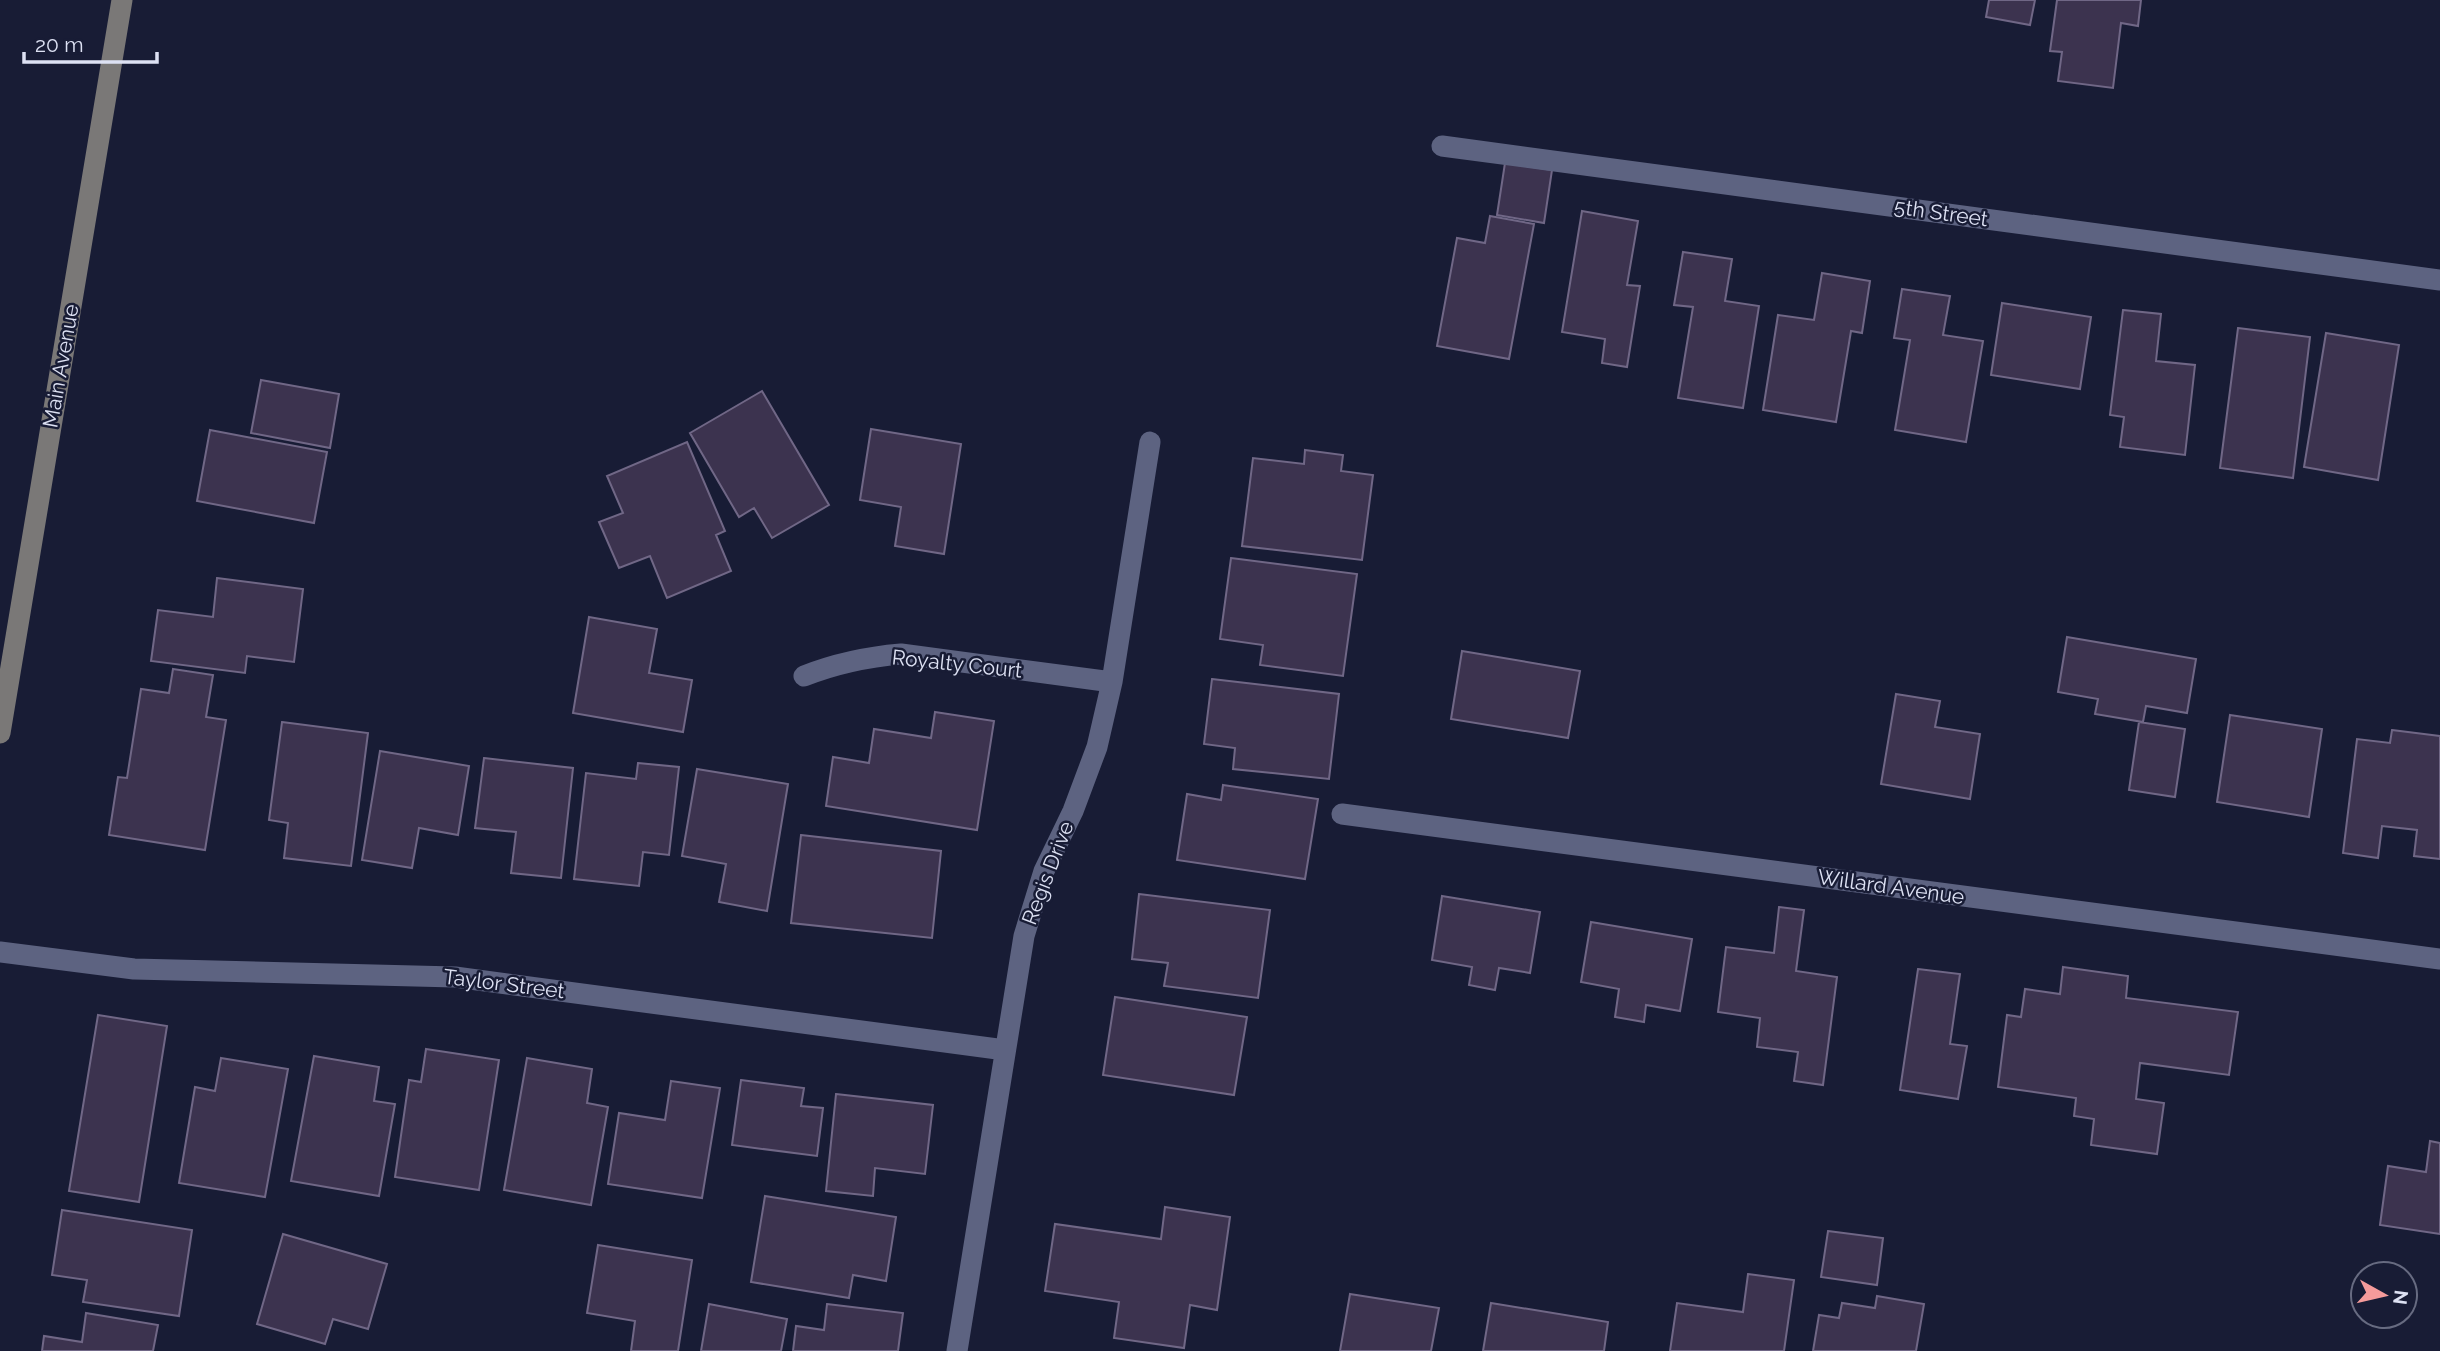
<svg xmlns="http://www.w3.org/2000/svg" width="2440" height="1351" font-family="Raleway,sans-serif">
<rect width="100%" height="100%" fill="#181c35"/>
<path fill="#3c334f" stroke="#706786" stroke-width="2" d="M1989,0h46l-5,25 -44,-8z
M2057,0h84l-3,26 -17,-3 -8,65 -55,-7 4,-29 -12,-1z
M1505,163l47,7 -8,53 -47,-8z
M1582,211l56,10 -11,64 13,1 -13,81 -25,-4 3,-24 -43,-7z
M1490,216l44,8 -25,135 -72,-13 20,-108 28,5z
M1683,252l49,7 -7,42 34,5 -16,102 -65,-10 15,-91 -19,-2z
M1822,273l48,8 -8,52 -11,-2 -15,91 -73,-12 15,-95 36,5z
M1902,289l48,7 -7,39 40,6 -17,101 -71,-12 15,-90 -16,-2z
M2002,303l89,14 -11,72 -89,-14z
M2123,310l38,4 -5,47 39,4 -10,90 -65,-8 4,-30 -14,-2z
M2238,328l72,9 -17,141 -73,-10z
M2326,333l73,12 -21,135 -74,-13z
M261,380l78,14 -9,54 -79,-15z
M762,391l67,114 -57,33 -18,-30 -15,9 -49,-84z
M871,429l90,15 -17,110 -49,-8 6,-39 -41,-7z
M210,430l117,22 -13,71 -117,-22z
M687,442l38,89 -9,4 15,36 -64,27 -17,-42 -31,12 -20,-46 24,-9 -16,-37z
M1305,450l38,5 -2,16 32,4 -11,85 -120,-14 11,-88 51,6z
M1231,558l126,16 -14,102 -83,-11 3,-20 -43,-6z
M217,578l86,11 -9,73 -47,-6 -2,17 -94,-12 7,-51 55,7z
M589,617l68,12 -8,44 43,7 -9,52 -110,-19z
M2067,637l129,22 -9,54 -41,-7 -3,16 -48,-8 3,-15 -40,-7z
M1462,651l118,20 -12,67 -117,-19z
M173,669l40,6 -7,42 20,3 -21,130 -96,-15 9,-58 9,1 14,-89 28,4z
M1212,679l127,15 -10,85 -96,-10 2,-21 -31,-4z
M1896,694l44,7 -5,26 45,7 -10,65 -89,-15z
M935,712l59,9 -17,109 -151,-24 7,-49 36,6 5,-34 57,9z
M2230,715l92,14 -13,88 -92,-15z
M282,722l86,11 -17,133 -67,-8 4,-35 -19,-3z
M2139,722l46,7 -10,68 -46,-7z
M2392,730l48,6v123l-26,-3 3,-26 -35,-4 -4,32 -35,-5 14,-114 33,4z
M380,751l89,15 -11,69 -39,-7 -7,40 -50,-8z
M484,758l89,10 -12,110 -50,-5 5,-41 -41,-4z
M638,763l41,4 -10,88 -26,-3 -4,34 -65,-7 12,-106 50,6z
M697,769l91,15 -21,127 -48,-9 7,-38 -44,-8z
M1223,785l95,14 -13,80 -128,-19 10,-66 34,6z
M801,835l140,16 -9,87 -141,-15z
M1139,894l131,16 -12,88 -94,-12 4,-23 -36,-4z
M1442,896l98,16 -10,61 -31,-5 -4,22 -26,-5 3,-18 -40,-7z
M1779,907l25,3 -8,61 41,6 -14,108 -29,-4 4,-29 -41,-5 3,-29 -42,-6 8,-65 48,6z
M1591,922l101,17 -12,72 -34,-6 -2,17 -29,-5 4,-28 -38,-7z
M2063,967l65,9 -2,22 112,14 -9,63 -89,-12 -4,36 28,4 -7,51 -66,-9 3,-26 -20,-3 2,-18 -78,-11 9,-72 14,2 4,-28 35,5z
M1918,969l42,5 -10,70 17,2 -9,53 -58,-9z
M1115,997l132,20 -13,78 -131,-20z
M98,1015l69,11 -28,176 -70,-11z
M426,1049l73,11 -20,130 -84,-13 14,-97 12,2z
M314,1056l65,11 -5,34 21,3 -16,92 -88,-15z
M221,1058l67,11 -23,128 -86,-14 16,-96 20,4z
M527,1058l65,11 -5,34 21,4 -17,98 -87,-15z
M741,1080l63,8 -3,18 22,2 -6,48 -85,-11z
M671,1081l49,7 -18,110 -94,-14 11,-71 46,7z
M836,1094l97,11 -8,69 -50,-6 -2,28 -47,-5z
M2430,1141l10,2v91l-60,-9 8,-59 38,6z
M765,1196l131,21 -10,64 -33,-6 -4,23 -98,-16z
M1165,1207l65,10 -13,93 -27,-5 -6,43 -70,-10 5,-36 -74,-11 10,-67 106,15z
M62,1210l130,20 -13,86 -96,-14 4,-22 -35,-5z
M1828,1231l55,7 -6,47 -56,-8z
M283,1234l104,30 -19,65 -35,-10 -8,25 -68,-20z
M598,1245l94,15 -14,91h-47l4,-30 -48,-8z
M1748,1274l46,6 -10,71h-114l7,-48 66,9z
M1350,1294l89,14 -8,43h-91z
M1877,1296l47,8 -8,47h-103l6,-36 20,3 3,-15 33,5z
M1491,1303l117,19 -4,29h-121z
M709,1304l78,15 -6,32h-80z
M827,1304l76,9 -5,38h-105l3,-25 28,4z
M86,1313l72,12 -5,26h-111l2,-15 38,6z"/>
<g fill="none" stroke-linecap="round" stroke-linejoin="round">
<path stroke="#5d6381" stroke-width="21" d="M1442,146l998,134
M804,676c33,-13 62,-19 97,-22l211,28
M1342,814l1098,145
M0,952l134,17 321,8 550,73
M957,1351l67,-415 20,-65 29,-60 24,-64 15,-65 38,-240"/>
<path stroke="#7a7877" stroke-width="21" d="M0,733l122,-733"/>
</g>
<g text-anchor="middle" stroke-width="5" stroke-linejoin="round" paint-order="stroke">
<g font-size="21" fill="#dde1f3" stroke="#181c35">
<text transform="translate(1941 213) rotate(8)" y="7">5th Street</text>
<text transform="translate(61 366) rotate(-80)" y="7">Main Avenue</text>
<text transform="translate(957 664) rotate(6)" y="7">Royalty Court</text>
<text transform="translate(1048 873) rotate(-69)" y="7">Regis Drive</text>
<text transform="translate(1891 887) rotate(8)" y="7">Willard Avenue</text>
<text transform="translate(504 984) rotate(7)" y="7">Taylor Street</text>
</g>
</g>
<g transform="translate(2384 1295) rotate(98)"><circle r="33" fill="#181c35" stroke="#676b81" stroke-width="2"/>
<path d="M0-5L12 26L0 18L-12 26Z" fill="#f59b9b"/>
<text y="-10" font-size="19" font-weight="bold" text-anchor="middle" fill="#dde1f3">N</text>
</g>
<path d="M24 52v10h133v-10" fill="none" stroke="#dde1f3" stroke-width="3.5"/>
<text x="35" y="52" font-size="21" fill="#dde1f3" stroke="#181c35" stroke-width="5" paint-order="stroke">20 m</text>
</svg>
